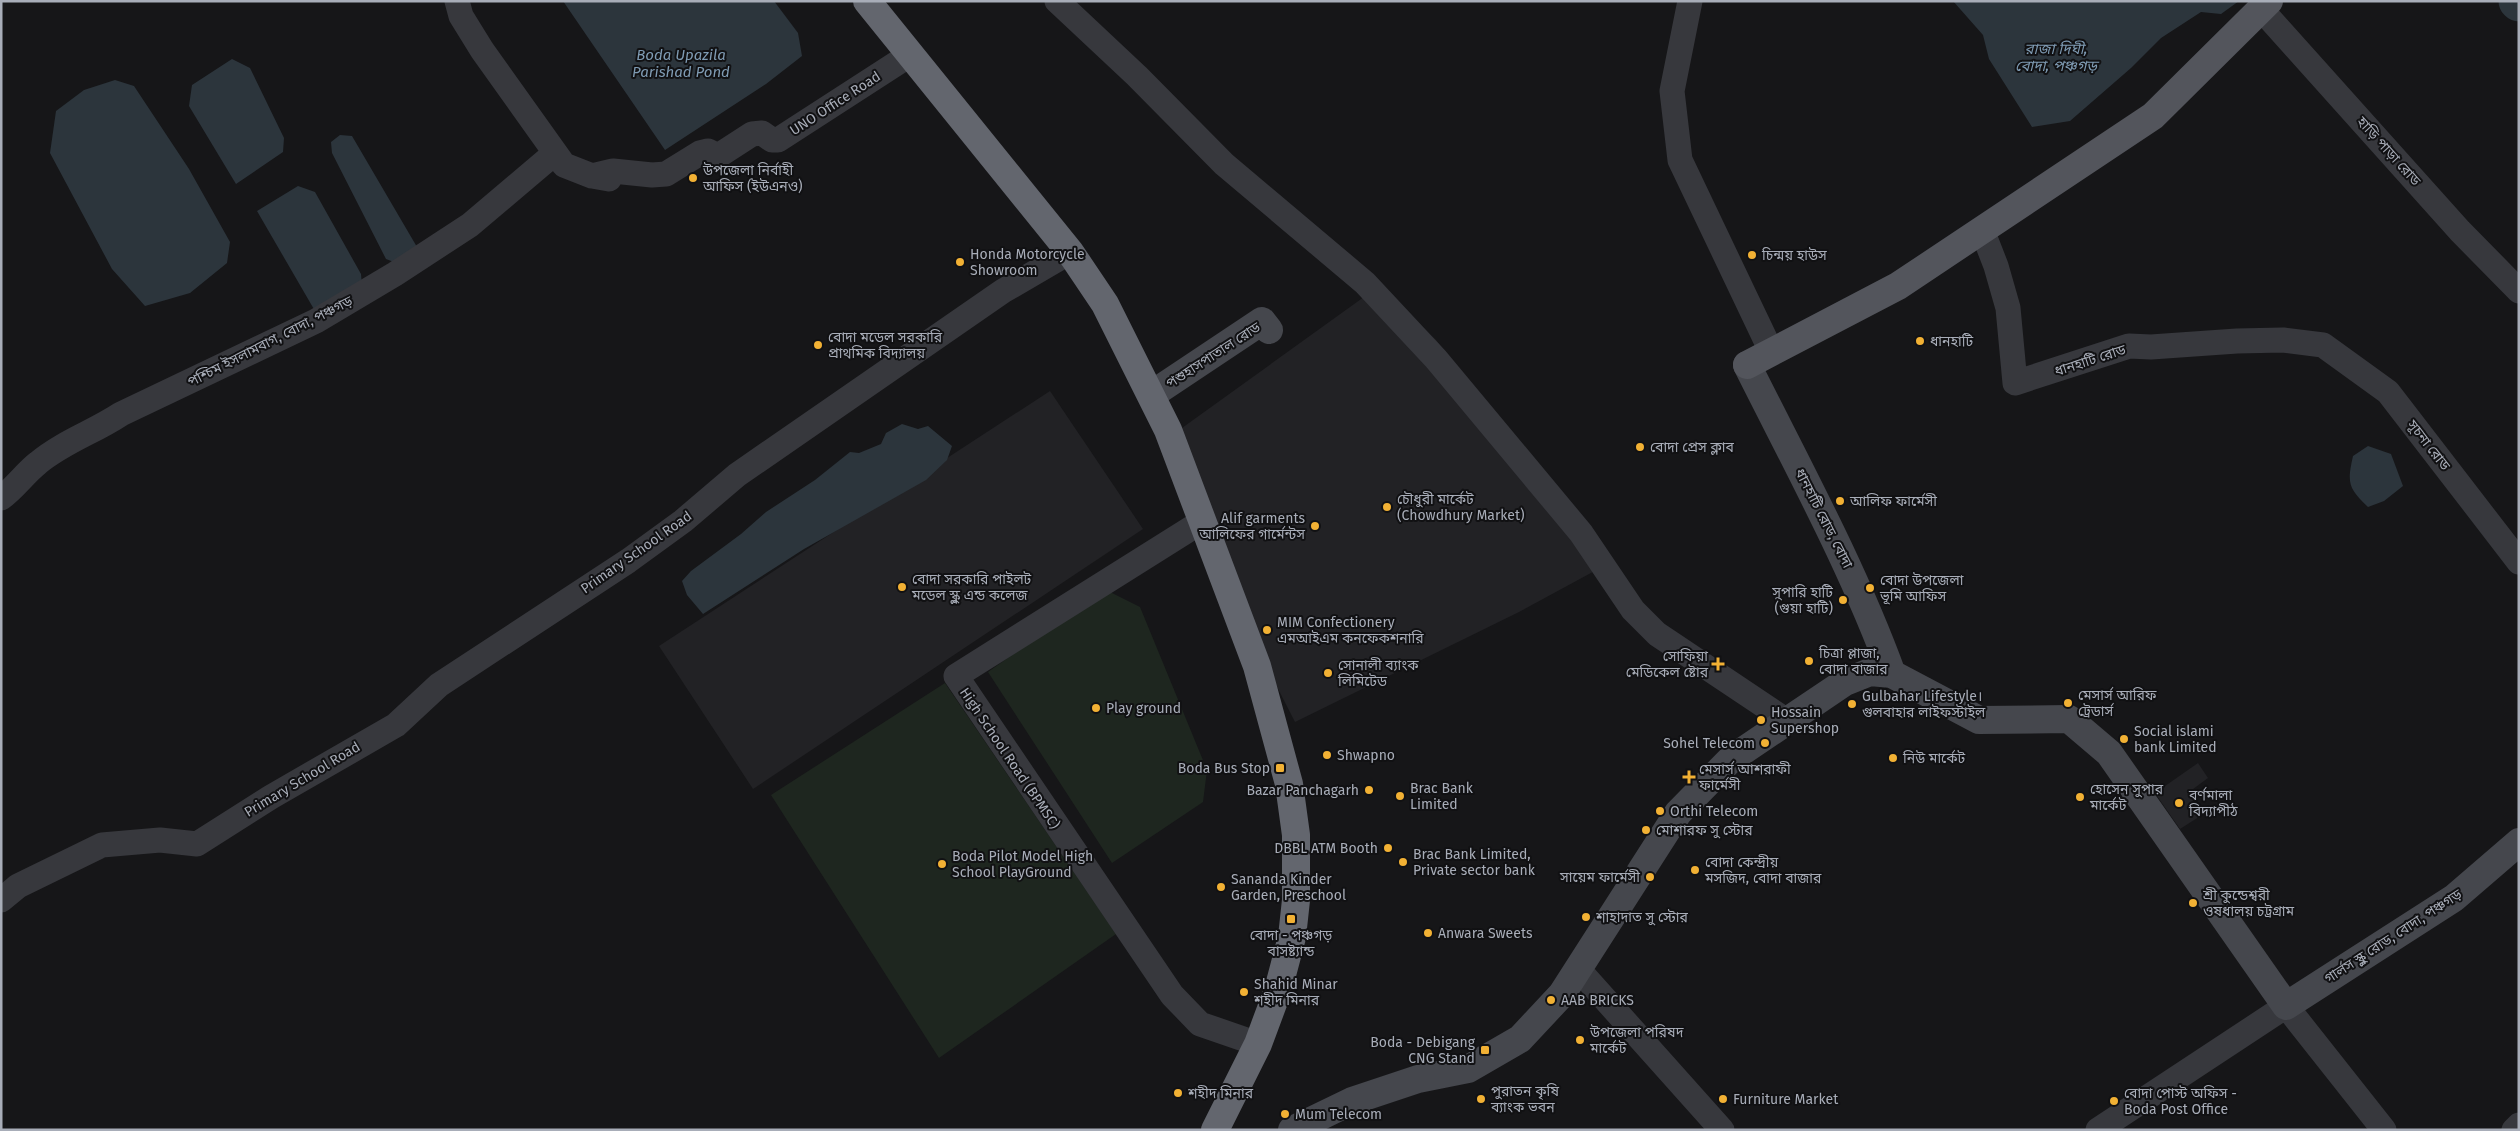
<svg xmlns="http://www.w3.org/2000/svg" width="2520" height="1131" font-family="'Fira Sans','Noto Sans Bengali',sans-serif">
<rect width="100%" height="100%" fill="#161618"/>
<path fill="#222225" d="M1382,284l10,14 44,42 177,221 -94,51 -224,110 -46,-90 -74,-199z
M1050,391l93,138 -390,260 -94,-143z
M2198,763l10,15 -19,14 16,21 -25,16 -25,-36z"/>
<path fill="#1e261f" d="M1108,591l32,16 67,163 -4,32 -91,61 -124,-191 73,-52z
M945,683l171,251 -177,124 -168,-263z"/>
<path fill="#2c353c" d="M563,1h211l24,32 4,23 -36,28 -101,66z
M1953,1h286l-18,13 -20,-2 -40,26 -30,30 -61,53 -38,6 -43,-68 -6,-24z
M232,59l18,9 34,70 -1,14 -47,32 -47,-78 3,-21z
M115,80l19,6 55,83 41,73 -3,21 -37,30 -45,13 -33,-37 -62,-116 6,-42 28,-21z
M340,135l12,1 65,111 -18,17 -13,-5 -54,-106 -1,-11z
M298,186l17,6 46,82 1,12 -47,25 -58,-100z
M902,424l16,5 10,-3 24,20 -5,14 -21,20 -122,69 -101,65 -16,-19 -5,-14 9,-10 50,-37 25,-22 49,-32 35,-28 9,1 22,-9 5,-11z
M2368,446l23,8 12,32 -19,15 -16,6c-20,-19 -21,-24 -15,-51z"/>
<g fill="none" stroke-linecap="round" stroke-linejoin="round">
<path stroke="#2c353c" stroke-width="39" d="M2518,1l1,1"/>
<path stroke="#37383d" stroke-width="25" d="M457,1l4,15 21,34 82,115 28,11 17,3
M1057,1l80,75 87,88 141,119 71,76 145,174 52,77 24,24 130,87
M1690,1l-18,90 8,69 91,191
M2261,9l199,222 59,60
M592,176l21,-5 39,4 14,-1 34,-21 8,-2 10,5 34,-22 10,-1 10,7h6l133,-86
M1982,230l14,36 12,42 7,75 114,-37 22,1 86,-6 46,-1 40,5 65,47 131,170
M1,498c14,-10 24,-25 37,-35 25,-21 56,-31 83,-49l195,-93 79,-47 75,-49 85,-72
M1201,522l-245,154 216,319 28,29 58,20
M1,900l17,-14 84,-41 58,-5 37,4 74,-47 125,-72 43,-40 189,-124 55,-40 54,-46 266,-184 67,-39
M1579,970l143,160
M2098,1130l188,-124 98,124
M2514,1130l5,-5"/>
<path stroke="#45474d" stroke-width="28" d="M1747,365c51,102 106,202 145,309
M1154,393l108,-72 7,9
M1292,1130l60,-29 66,-22 50,-10 52,-30 42,-45 116,-181 53,-54 114,-77 25,-10 22,2 87,46 90,-1 40,34 177,253 168,-108 65,-56"/>
<path stroke="#53555c" stroke-width="28" d="M1747,365l151,-79 255,-170 116,-115"/>
<path stroke="#63666e" stroke-width="28" d="M867,1l203,251 35,52 63,126 89,236 32,118 7,51v65l-4,37 -14,53 -20,54 -43,86"/>
</g>
<g fill="#f2b134" stroke="#111113" stroke-width="2">
<circle cx="693" cy="178" r="5"/>
<circle cx="1752" cy="255" r="5"/>
<circle cx="960" cy="262" r="5"/>
<circle cx="1920" cy="341" r="5"/>
<circle cx="818" cy="345" r="5"/>
<circle cx="1640" cy="447" r="5"/>
<circle cx="1840" cy="501" r="5"/>
<circle cx="1387" cy="507" r="5"/>
<circle cx="1315" cy="526" r="5"/>
<circle cx="902" cy="587" r="5"/>
<circle cx="1870" cy="588" r="5"/>
<circle cx="1843" cy="600" r="5"/>
<circle cx="1267" cy="630" r="5"/>
<circle cx="1809" cy="661" r="5"/>
<path d="M1715.5 656.5h5v5h5v5h-5v5h-5v-5h-5v-5h5z"/>
<circle cx="1328" cy="673" r="5"/>
<circle cx="2068" cy="703" r="5"/>
<circle cx="1852" cy="704" r="5"/>
<circle cx="1096" cy="708" r="5"/>
<circle cx="1761" cy="720" r="5"/>
<circle cx="2124" cy="739" r="5"/>
<circle cx="1765" cy="743" r="5"/>
<circle cx="1327" cy="755" r="5"/>
<circle cx="1893" cy="758" r="5"/>
<rect x="1275" y="763" width="10" height="10" rx="2.5"/>
<path d="M1686.5 769.5h5v5h5v5h-5v5h-5v-5h-5v-5h5z"/>
<circle cx="1369" cy="790" r="5"/>
<circle cx="1400" cy="796" r="5"/>
<circle cx="2080" cy="797" r="5"/>
<circle cx="2179" cy="803" r="5"/>
<circle cx="1660" cy="811" r="5"/>
<circle cx="1646" cy="830" r="5"/>
<circle cx="1388" cy="848" r="5"/>
<circle cx="1403" cy="862" r="5"/>
<circle cx="942" cy="864" r="5"/>
<circle cx="1695" cy="870" r="5"/>
<circle cx="1650" cy="877" r="5"/>
<circle cx="1221" cy="887" r="5"/>
<circle cx="2193" cy="903" r="5"/>
<circle cx="1586" cy="917" r="5"/>
<rect x="1286" y="914" width="10" height="10" rx="2.5"/>
<circle cx="1428" cy="933" r="5"/>
<circle cx="1244" cy="992" r="5"/>
<circle cx="1551" cy="1000" r="5"/>
<circle cx="1580" cy="1040" r="5"/>
<rect x="1480" y="1045" width="10" height="10" rx="2.5"/>
<circle cx="1178" cy="1093" r="5"/>
<circle cx="1481" cy="1099" r="5"/>
<circle cx="1723" cy="1099" r="5"/>
<circle cx="2114" cy="1101" r="5"/>
<circle cx="1285" cy="1114" r="5"/>
</g>
<g text-anchor="middle" stroke-width="4" stroke-linejoin="round" paint-order="stroke">
<g font-size="14" fill="#a8adb8" stroke="#111113">
<text transform="translate(835 103) rotate(-33)" y="5">UNO Office Road</text>
<text transform="translate(2389 151) rotate(48)" y="5">হাড়ি পাড়া রোড</text>
<text transform="translate(270 341) rotate(-27)" y="5">পশ্চিম ইসলামবাগ, বোদা, পঞ্চগড়</text>
<text transform="translate(1213 355) rotate(-33)" y="5">পশুহাসপাতাল রোড</text>
<text transform="translate(2090 360) rotate(-18)" y="5">ধানহাটি রোড</text>
<text transform="translate(2429 445) rotate(52)" y="5">সূচনা রোড</text>
<text transform="translate(1824 518) rotate(63)" y="5">ধানহাটি রোড, বোদা</text>
<text transform="translate(636 552) rotate(-35)" y="5">Primary School Road</text>
<text transform="translate(1010 758) rotate(56)" y="5">High School Road (BPMSC)</text>
<text transform="translate(302 779) rotate(-31)" y="5">Primary School Road</text>
<text transform="translate(2393 936) rotate(-33)" y="5">গার্লস স্কুল রোড, বোদা, পঞ্চগড়</text>
</g>
<g font-size="14" fill="#a8adb8" stroke="#111113" text-anchor="start">
<text x="703" y="175">উপজেলা নির্বাহী<tspan x="703" dy="16">আফিস (ইউএনও)</tspan></text>
<text x="970" y="259">Honda Motorcycle<tspan x="970" dy="16">Showroom</tspan></text>
<text x="1762" y="260">চিন্ময় হাউস</text>
<text x="828" y="342">বোদা মডেল সরকারি<tspan x="828" dy="16">প্রাথমিক বিদ্যালয়</tspan></text>
<text x="1930" y="346">ধানহাটি</text>
<text x="1650" y="452">বোদা প্রেস ক্লাব</text>
<text x="1397" y="504">চৌধুরী মার্কেট<tspan x="1397" dy="16">(Chowdhury Market)</tspan></text>
<text x="1850" y="506">আলিফ ফার্মেসী</text>
<text x="1305" y="523" text-anchor="end">Alif garments<tspan x="1305" dy="16">আলিফের গার্মেন্টস</tspan></text>
<text x="912" y="584">বোদা সরকারি পাইলট<tspan x="912" dy="16">মডেল স্কুল এন্ড কলেজ</tspan></text>
<text x="1880" y="585">বোদা উপজেলা<tspan x="1880" dy="16">ভূমি আফিস</tspan></text>
<text x="1833" y="597" text-anchor="end">সুপারি হাটি<tspan x="1833" dy="16">(গুয়া হাটি)</tspan></text>
<text x="1277" y="627">MIM Confectionery<tspan x="1277" dy="16">এমআইএম কনফেকশনারি</tspan></text>
<text x="1819" y="658">চিত্রা প্লাজা,<tspan x="1819" dy="16">বোদা বাজার</tspan></text>
<text x="1708" y="661" text-anchor="end">সোফিয়া<tspan x="1708" dy="16">মেডিকেল ষ্টোর</tspan></text>
<text x="1338" y="670">সোনালী ব্যাংক<tspan x="1338" dy="16">লিমিটেড</tspan></text>
<text x="2078" y="700">মেসার্স আরিফ<tspan x="2078" dy="16">ট্রেডার্স</tspan></text>
<text x="1862" y="701">Gulbahar Lifestyle।<tspan x="1862" dy="16">গুলবাহার লাইফস্টাইল</tspan></text>
<text x="1106" y="713">Play ground</text>
<text x="1771" y="717">Hossain<tspan x="1771" dy="16">Supershop</tspan></text>
<text x="2134" y="736">Social islami<tspan x="2134" dy="16">bank Limited</tspan></text>
<text x="1755" y="748" text-anchor="end">Sohel Telecom</text>
<text x="1337" y="760">Shwapno</text>
<text x="1903" y="763">নিউ মার্কেট</text>
<text x="1270" y="773" text-anchor="end">Boda Bus Stop</text>
<text x="1699" y="774">মেসার্স আশরাফী<tspan x="1699" dy="16">ফার্মেসী</tspan></text>
<text x="1410" y="793">Brac Bank<tspan x="1410" dy="16">Limited</tspan></text>
<text x="2090" y="794">হোসেন সুপার<tspan x="2090" dy="16">মার্কেট</tspan></text>
<text x="1359" y="795" text-anchor="end">Bazar Panchagarh</text>
<text x="2189" y="800">বর্ণমালা<tspan x="2189" dy="16">বিদ্যাপীঠ</tspan></text>
<text x="1670" y="816">Orthi Telecom</text>
<text x="1656" y="835">মোশারফ সু স্টোর</text>
<text x="1378" y="853" text-anchor="end">DBBL ATM Booth</text>
<text x="1413" y="859">Brac Bank Limited,<tspan x="1413" dy="16">Private sector bank</tspan></text>
<text x="952" y="861">Boda Pilot Model High<tspan x="952" dy="16">School PlayGround</tspan></text>
<text x="1705" y="867">বোদা কেন্দ্রীয়<tspan x="1705" dy="16">মসজিদ, বোদা বাজার</tspan></text>
<text x="1640" y="882" text-anchor="end">সায়েম ফার্মেসী</text>
<text x="1231" y="884">Sananda Kinder<tspan x="1231" dy="16">Garden, Preschool</tspan></text>
<text x="2203" y="900">শ্রী কুন্ডেশ্বরী<tspan x="2203" dy="16">ওষধালয় চট্রগ্রাম</tspan></text>
<text x="1596" y="922">শাহাদাত সু স্টোর</text>
<text x="1438" y="938">Anwara Sweets</text>
<text x="1291" y="940" text-anchor="middle">বোদা - পঞ্চগড়<tspan x="1291" dy="16">বাসষ্ট্যান্ড</tspan></text>
<text x="1254" y="989">Shahid Minar<tspan x="1254" dy="16">শহীদ মিনার</tspan></text>
<text x="1561" y="1005">AAB BRICKS</text>
<text x="1590" y="1037">উপজেলা পরিষদ<tspan x="1590" dy="16">মার্কেট</tspan></text>
<text x="1475" y="1047" text-anchor="end">Boda - Debigang<tspan x="1475" dy="16">CNG Stand</tspan></text>
<text x="1491" y="1096">পুরাতন কৃষি<tspan x="1491" dy="16">ব্যাংক ভবন</tspan></text>
<text x="1188" y="1098">শহীদ মিনার</text>
<text x="2124" y="1098">বোদা পোস্ট অফিস -<tspan x="2124" dy="16">Boda Post Office</tspan></text>
<text x="1733" y="1104">Furniture Market</text>
<text x="1295" y="1119">Mum Telecom</text>
</g>
<g font-size="15" font-style="italic" fill="#7f9bb3" stroke="#111113">
<text x="2056" y="54">রাজা দিঘী,<tspan x="2056" dy="17">বোদা, পঞ্চগড়</tspan></text>
<text x="681" y="60">Boda Upazila<tspan x="681" dy="17">Parishad Pond</tspan></text>
</g>
</g>
<rect width="2520" height="1131" fill="none" stroke="#a8adb8" stroke-width="5"/>
</svg>
